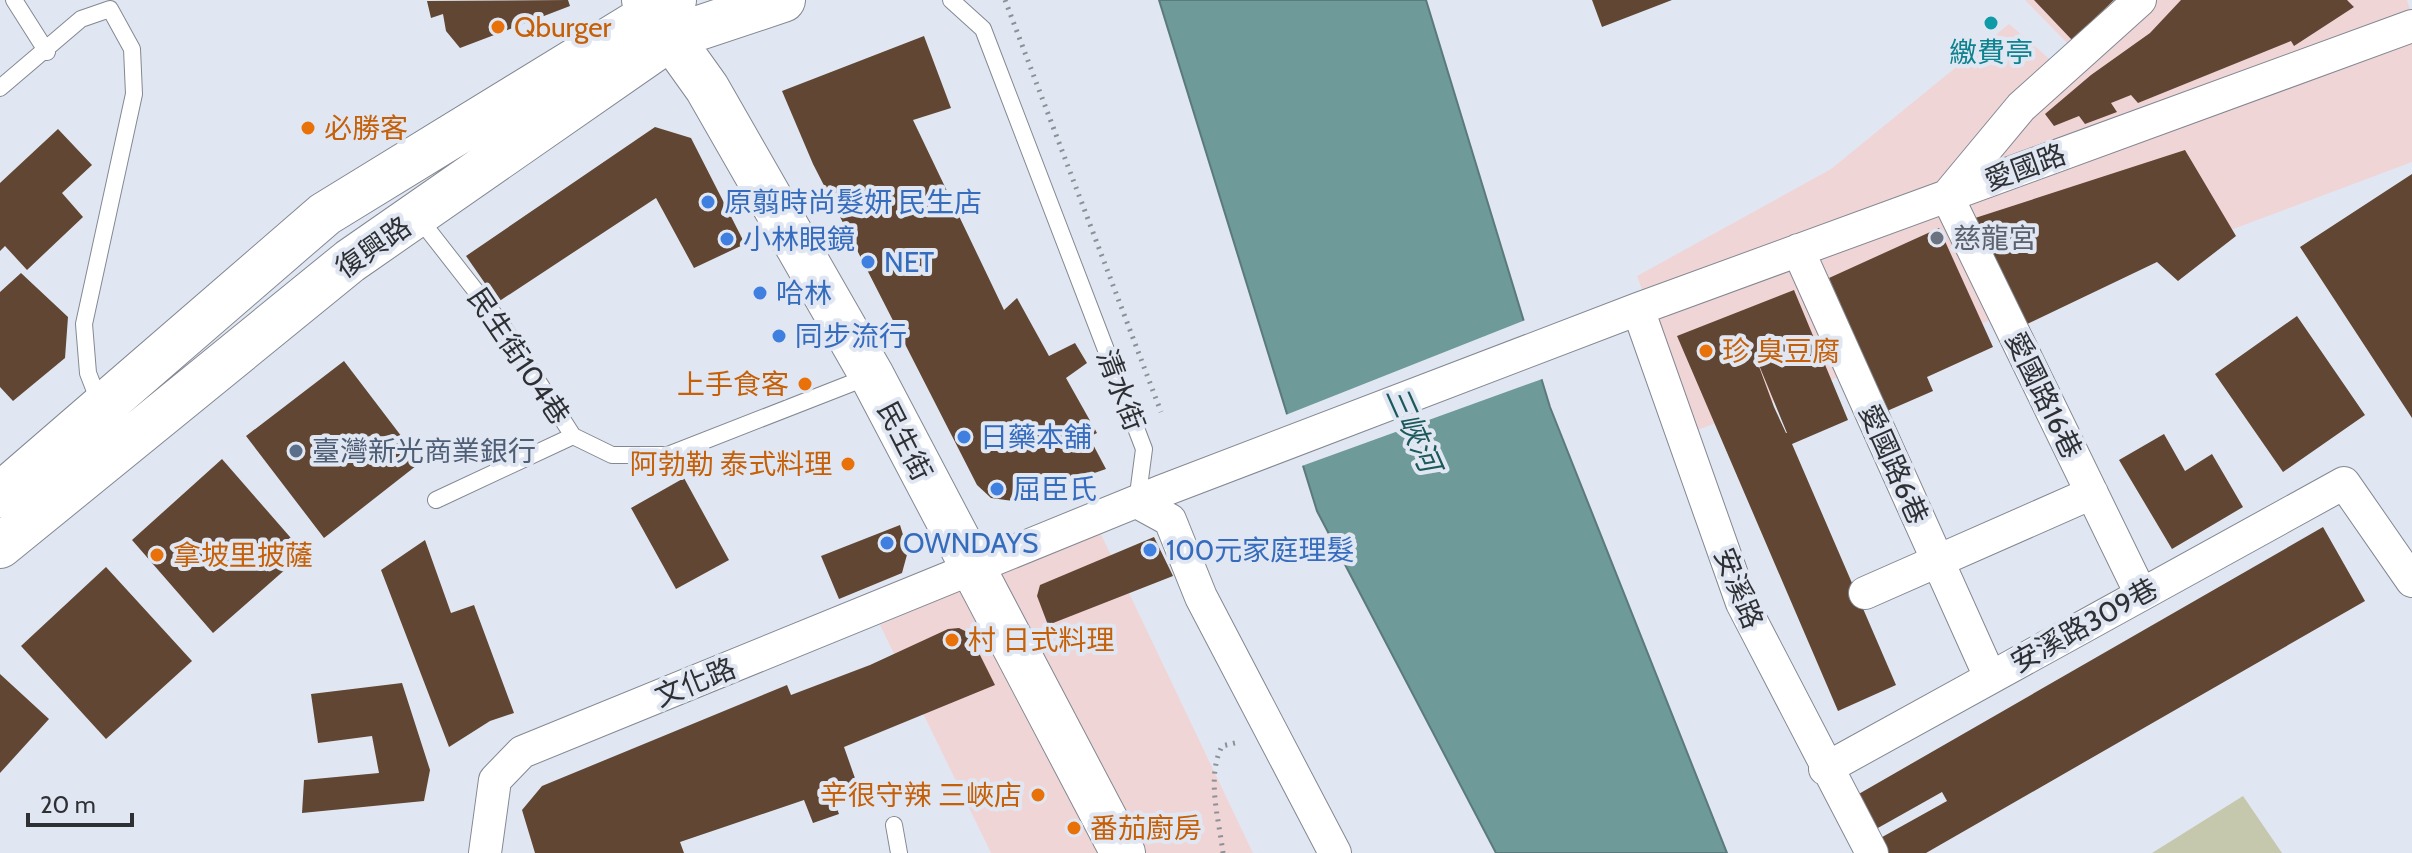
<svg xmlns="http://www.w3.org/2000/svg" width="2412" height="853" font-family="Cabin,'Noto Sans TC',sans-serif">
<rect width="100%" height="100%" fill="#e1e7f2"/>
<path fill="#f0d5d7" d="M2025,0h382l5,15v147l-717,269 -58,-155 194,-107 178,-145 44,38 16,-17z
M1099,530l154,323h-262l-111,-228z"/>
<path fill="#c5c8ad" d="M2243,796l39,57h-130z"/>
<path fill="#6e9a9a" stroke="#5b7a7b" stroke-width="2" d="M1159,0h267l124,407 177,446h-231l-179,-342z"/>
<path fill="#e1e7f2" d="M1528,319l17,59 -246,89 -16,-51z"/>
<path fill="#614633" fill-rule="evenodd" d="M568,0l2,6 -110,42 -14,-17 -3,-17 -12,4 -4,-17z
M1592,0h80l-70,27z
M2034,0h80l-42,40z
M2181,0h166l7,7 -60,39 -3,-5 -153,62 -7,-8 -20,8 6,9 -32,12 -6,-8 -25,10 -9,-12 46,-39 59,-42z
M1991,15l8,9 -8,7 -8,-9z
M924,36l27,72 -38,12 91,190 13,-12 32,58 26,-13 12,20 -21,15 31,55 -8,4 17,32 -93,32 -22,-3 -14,-13 -164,-321 -31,-73z
M655,127l36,11 54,106 -51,24 -38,-70 -158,104 -32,-46z
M58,129l34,36 -30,28 21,24 -56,53 -22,-24 -5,5v-68z
M2185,150l51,86 -58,45 -21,-19 -134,64 -51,-107z
M2412,174v244l-112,-171z
M1939,228l54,119 -66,30 6,14 -46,20 -58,-133z
M21,273l47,44 -3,41 -52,43 -13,-14v-95z
M1794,290l54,130 -56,24 104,241 -58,26 -161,-375zM1754,353l33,80h-1l-12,-26z
M2297,316l68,99 -82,57 -68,-98z
M344,361l77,101 -97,76 -78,-102z
M2164,434l21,37 27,-17 31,53 -71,42 -53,-89z
M222,459l82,94 -91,80 -81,-93z
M684,478l45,82 -53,29 -45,-81z
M900,525l8,26 -6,22 -63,26 -18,-43z
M2323,527l42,74 -439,252h-44l-7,-12 72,-40 -5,-9 -73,41 -19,-34z
M1154,537l19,39 -125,49 -11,-29 3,-11z
M425,540l26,73 23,-8 40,108 -24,8 -41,26 -68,-177z
M106,567l86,94 -86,78 -85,-93z
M959,628l10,5 26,52 -151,62 12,34 -26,9 9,24 -26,9 -9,-23 -124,42 4,11h-149l-13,-43 20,-24 245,-101 4,10 79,-30 78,-36z
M0,674l49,45 -49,54z
M402,683l28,87 -6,31 -122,12 2,-33 75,-7 -7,-37 -54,7 -7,-49z"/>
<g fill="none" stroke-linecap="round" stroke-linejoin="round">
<g stroke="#838892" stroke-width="18">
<path id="lane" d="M14,0l33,52
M951,0l32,29 161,420 -7,53
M0,88l81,-69 29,-10 22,40 2,45 -50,230 4,49 12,31
M418,217l82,105 73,114 39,19h56l202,-79
M436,500l137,-64
M894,825l5,28"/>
</g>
<g stroke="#838892" stroke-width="34">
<path id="street" d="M2140,0l-119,107 -74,89 194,398
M1798,250l192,427
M1638,309l104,294 130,250
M1137,502l33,18 31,77 134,256
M1865,593l227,-100
M1825,769l519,-286 68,98
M485,853l10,-73 27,-28 640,-261 476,-182 774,-283"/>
</g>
<g stroke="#838892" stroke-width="46">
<path id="secondary" d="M644,0l63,88 165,288 251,477
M0,495l325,-281 349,-214
M0,546l350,-285 322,-224 111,-37"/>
</g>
<path stroke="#8c9097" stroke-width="5" stroke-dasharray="2 6" stroke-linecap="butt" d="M1005,0l156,412
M1223,853c-4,-34 -17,-75 -1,-107l17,-4"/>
<use href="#lane" stroke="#fff" stroke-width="16"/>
<use href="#street" stroke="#fff" stroke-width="32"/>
<use href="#secondary" stroke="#fff" stroke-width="44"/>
</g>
<circle fill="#0f9aa8" stroke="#e1e7f2" stroke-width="3" cx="1991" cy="23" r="8"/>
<g fill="#e8710a" stroke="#e1e7f2" stroke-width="3">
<circle cx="498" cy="27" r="8"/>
<circle cx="308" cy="128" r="8"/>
<circle cx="1706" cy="351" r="8"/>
<circle cx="805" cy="384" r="8"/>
<circle cx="848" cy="464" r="8"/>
<circle cx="157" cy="555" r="8"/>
<circle cx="952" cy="640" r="8"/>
<circle cx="1038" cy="795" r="8"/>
<circle cx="1074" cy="828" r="8"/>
</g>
<g fill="#3f7fe0" stroke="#e1e7f2" stroke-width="3">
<circle cx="708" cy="202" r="8"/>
<circle cx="727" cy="239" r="8"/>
<circle cx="868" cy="262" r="8"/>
<circle cx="760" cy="293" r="8"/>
<circle cx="779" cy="336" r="8"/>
<circle cx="964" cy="437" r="8"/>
<circle cx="997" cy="489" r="8"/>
<circle cx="887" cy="543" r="8"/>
<circle cx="1150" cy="550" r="8"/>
</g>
<circle fill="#6b7280" stroke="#e1e7f2" stroke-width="3" cx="1937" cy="238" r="8"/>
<circle fill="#5c6f8a" stroke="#e1e7f2" stroke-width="3" cx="296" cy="451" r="8"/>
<g text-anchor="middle" stroke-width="8" stroke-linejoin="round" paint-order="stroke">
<g font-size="28" fill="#c56008" stroke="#e1e7f2" text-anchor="start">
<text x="514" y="37">Qburger</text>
<text x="324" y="138">必勝客</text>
<text x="1722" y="361">珍 臭豆腐</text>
<text x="789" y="394" text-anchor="end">上手食客</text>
<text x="832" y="474" text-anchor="end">阿勃勒 泰式料理</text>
<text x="173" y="565">拿坡里披薩</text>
<text x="968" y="650">村 日式料理</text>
<text x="1022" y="805" text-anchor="end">辛很守辣 三峽店</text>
<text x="1090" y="838">番茄廚房</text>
</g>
<g font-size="28" fill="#0d838f" stroke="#e1e7f2">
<text x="1991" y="62">繳費亭</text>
</g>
<g font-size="28" fill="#2e3034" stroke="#e1e7f2">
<text transform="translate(2025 167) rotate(-20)" y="10">愛國路</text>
<text transform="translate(373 247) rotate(-35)" y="10">復興路</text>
<text transform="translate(519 356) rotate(56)" y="10">民生街104巷</text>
<text transform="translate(1121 390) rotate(69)" y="10">清水街</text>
<text transform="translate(2044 395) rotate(64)" y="10">愛國路16巷</text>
<text transform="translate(905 441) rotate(63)" y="10">民生街</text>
<text transform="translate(1894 464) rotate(66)" y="10">愛國路6巷</text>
<text transform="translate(1739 588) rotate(68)" y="10">安溪路</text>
<text transform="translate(2084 625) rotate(-29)" y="10">安溪路309巷</text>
<text transform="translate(695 682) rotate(-22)" y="10">文化路</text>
</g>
<g font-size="28" fill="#366cbe" stroke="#e1e7f2" text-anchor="start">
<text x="724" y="212">原翦時尚髮妍 民生店</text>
<text x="743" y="249">小林眼鏡</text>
<text x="884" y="272">NET</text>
<text x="776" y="303">哈林</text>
<text x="795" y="346">同步流行</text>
<text x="980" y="447">日藥本舖</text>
<text x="1013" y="499">屈臣氏</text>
<text x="903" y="553">OWNDAYS</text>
<text x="1166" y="560">100元家庭理髮</text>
</g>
<g font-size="28" fill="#5b616d" stroke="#e1e7f2" text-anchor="start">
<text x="1953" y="248">慈龍宮</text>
</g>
<g font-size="28" fill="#4e5e75" stroke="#e1e7f2" text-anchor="start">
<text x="312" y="461">臺灣新光商業銀行</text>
</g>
<g font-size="30" font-style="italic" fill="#1b595a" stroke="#e1e7f2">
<text transform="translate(1413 429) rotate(66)" y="10">三峽河</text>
</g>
</g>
<path d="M28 813v12h104v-12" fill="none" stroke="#2e3034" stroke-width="4"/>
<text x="40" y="813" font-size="24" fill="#2e3034" stroke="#e1e7f2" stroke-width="6" paint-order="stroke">20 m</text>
</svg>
